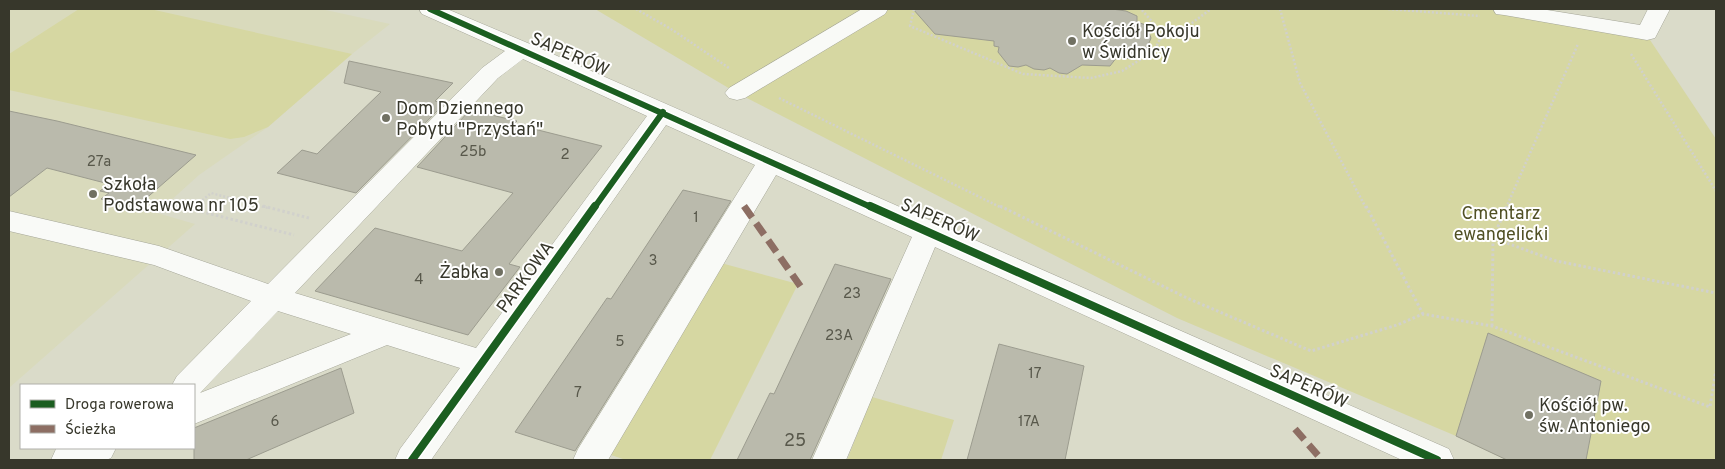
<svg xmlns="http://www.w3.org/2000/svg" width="1725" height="469" font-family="Overpass,sans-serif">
<rect width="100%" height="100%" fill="#dadbc9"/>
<path fill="#d9dabc" d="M9,9h312l69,15 -38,30 -84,73 -69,48 -42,38 38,11 -186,164z"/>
<path fill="#d6d7a2" d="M79,9h71l202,45 -84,73 -24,10 -14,2 -221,-49v-36z
M595,9h936l23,4 96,27 66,99v321h-209l-51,-24 -279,-118 -440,-225z
M721,263l77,21 -88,176h-84l-15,-5z
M872,397l82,23 -13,40h-94z"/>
<path fill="#babaac" stroke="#9c9c8f" d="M913,9h199l14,2 11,5v6l9,3 5,13 -5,12 -15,3 1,6 -15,-2 -7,9 -28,-1 -15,9 -8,-1 -9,-5 -6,2 -10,-1 -8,-4 -8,2 -9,-1 -11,-14 1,-5 -5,-1v-5l-59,-7z
M349,61l104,22 -18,18 9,3 -88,89 -79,-20 25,-23 15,4 64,-62 -37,-9z
M470,110l47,11 -3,3 88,22 -93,118 11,3 -52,68 -153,-44 60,-63 87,23 51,-58 -96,-26z
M9,111l48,10 139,34 -61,53 -34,-9 8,-6 -9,-2 9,-7 -62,-16 -38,29z
M683,190l48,11 -156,250 -60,-19 92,-134 4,1z
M835,264l56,15 -81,181h-73l33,-67 4,1z
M1488,333l113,48 -15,79h-79l-51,-24z
M999,344l85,22 -19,94h-98z
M341,368l13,45 -108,47h-52v-32z"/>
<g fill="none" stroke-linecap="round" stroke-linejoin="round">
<g stroke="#a5a698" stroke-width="1">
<path id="minor" d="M419,9h28l83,35 919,405 5,11h-52l-467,-213 -89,213h-34l100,-223 -136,-62 -168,285h-35l5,-11 177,-284 -89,-40 -235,335h-36l5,-11 60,-81 -73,-23 -193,79v-39h-22l5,-9 74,-75 -97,-36 -145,-34v-20l150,35 109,38 214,-216 23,-17 -83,-37zM523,59l124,57 -171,232 -181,-55 203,-215zM278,311l73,23 -151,59z
M862,9h26l-3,5 -140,84 -8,2 -8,-2 -4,-5 4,-5z
M1493,9h48l99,16 8,-16h22l-15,29 -8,2 -143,-25 -8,-1z
M60,448h56l-5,10 -5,2h-55l5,-11z"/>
</g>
<path stroke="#d1d1cc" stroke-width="2.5" stroke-dasharray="2 2" stroke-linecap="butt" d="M636,9l35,20 58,39
M914,9l-4,17 113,48 68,4 31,-7 32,-20 6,-12 -5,-14 -14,-16
M1280,9l20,74 66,125
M1388,9l92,7
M1160,39l17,-5 34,-25
M1631,54l85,137
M779,98l223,110
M193,208l18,-15 57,15
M1506,208l72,-164"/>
<path stroke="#d1d1cc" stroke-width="3" stroke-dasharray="2.5 2.5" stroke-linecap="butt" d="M194,206l-3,3 103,26
M263,206l46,12
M1000,206l187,92 124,53 86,-26 26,-11 69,12 218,81 6,-37
M1366,206l57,108
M1493,238l63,23 160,32
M1492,326l1,-88 14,-32"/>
<use href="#minor" fill="#f9faf7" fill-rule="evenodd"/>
<path stroke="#8d6e63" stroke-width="7" stroke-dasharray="14 7" stroke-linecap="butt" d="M744,206l57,81
M1295,429l27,31"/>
<g stroke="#fff" stroke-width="9">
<path id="cycleway-far1" d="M430,9l443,199
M594,208l69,-96"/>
</g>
<g stroke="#fff" stroke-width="11">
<path id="cycleway" d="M870,206l567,254
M412,460l183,-254"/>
</g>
<use href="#cycleway-far1" stroke="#1b5e20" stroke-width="6"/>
<use href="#cycleway" stroke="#1b5e20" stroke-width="8"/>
</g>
<g fill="#707062" stroke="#fff" stroke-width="2">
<circle cx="1072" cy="41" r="5"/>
<circle cx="386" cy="118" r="5"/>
<circle cx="93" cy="194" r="5"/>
<circle cx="499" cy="272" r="5"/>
<circle cx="1529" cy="415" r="5"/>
</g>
<g text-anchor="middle" stroke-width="4" stroke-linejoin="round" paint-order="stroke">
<g font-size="15" fill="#58584b">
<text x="473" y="156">25b</text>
<text x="565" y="159">2</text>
<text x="99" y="166">27a</text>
<text x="696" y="222">1</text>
<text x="653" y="265">3</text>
<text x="419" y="284">4</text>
<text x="852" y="298">23</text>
<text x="839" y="340">23A</text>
<text x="620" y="346">5</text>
<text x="1035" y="378">17</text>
<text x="578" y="397">7</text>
<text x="275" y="426">6</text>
<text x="1029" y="426">17A</text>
</g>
<g font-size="18" fill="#37372b" stroke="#fff" text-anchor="start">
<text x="1082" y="37">Kościół Pokoju<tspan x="1082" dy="21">w Świdnicy</tspan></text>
<text x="396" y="114">Dom Dziennego<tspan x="396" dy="21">Pobytu "Przystań"</tspan></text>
<text x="103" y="190">Szkoła<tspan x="103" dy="21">Podstawowa nr 105</tspan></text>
<text x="489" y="278" text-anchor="end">Żabka</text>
<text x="1539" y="411">Kościół pw.<tspan x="1539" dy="21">św. Antoniego</tspan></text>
</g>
<g font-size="18" fill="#37372b" stroke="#fff">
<text transform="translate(570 54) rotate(24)" y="6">SAPERÓW</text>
<text transform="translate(940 220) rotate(24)" y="6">SAPERÓW</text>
<text transform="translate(525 277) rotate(-54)" y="6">PARKOWA</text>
<text transform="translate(1309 386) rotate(24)" y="6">SAPERÓW</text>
</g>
<g font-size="18" fill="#505024" stroke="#fff">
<text x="1501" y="219">Cmentarz<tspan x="1501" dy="21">ewangelicki</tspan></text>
</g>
<g font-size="18" fill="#58584b">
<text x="795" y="446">25</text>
</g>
</g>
<rect width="1725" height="469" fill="none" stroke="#37372b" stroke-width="20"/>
<rect x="20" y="384" width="175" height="65" fill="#ffffff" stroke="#afafaa"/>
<rect x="30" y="400" width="25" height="8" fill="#1b5e20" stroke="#afafaa"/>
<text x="65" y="409" font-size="15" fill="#37372b">Droga rowerowa</text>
<rect x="30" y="425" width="25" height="8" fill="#8d6e63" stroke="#afafaa"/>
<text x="65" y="434" font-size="15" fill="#37372b">Ścieżka</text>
</svg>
